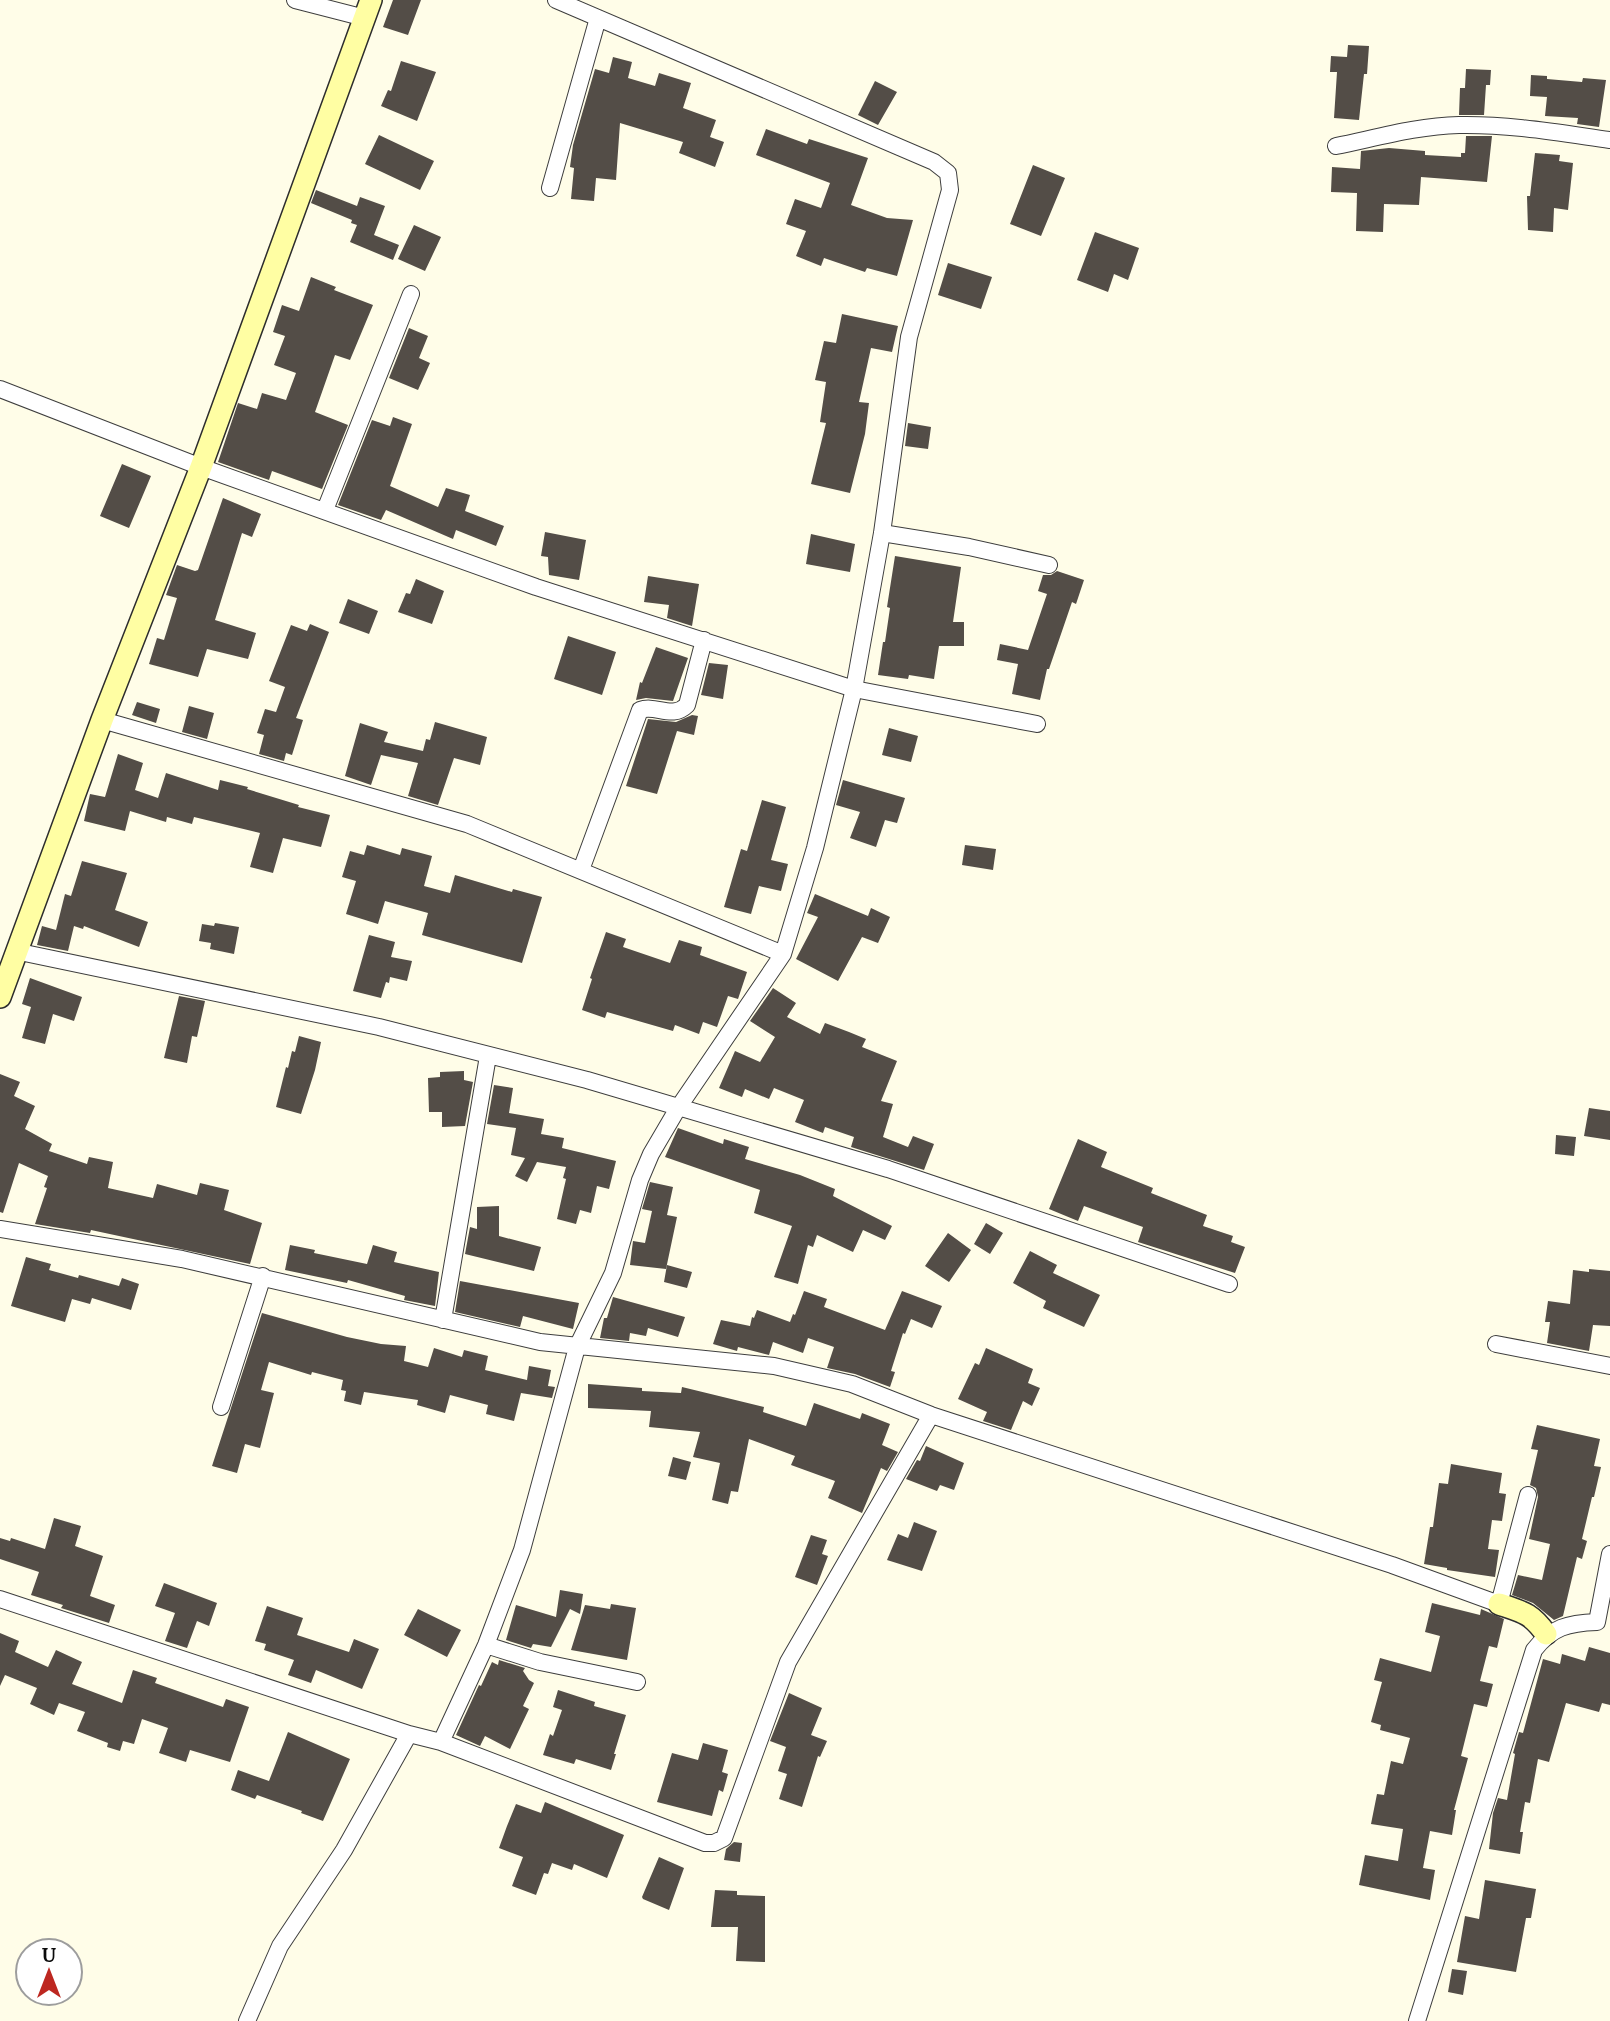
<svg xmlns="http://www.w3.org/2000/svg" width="1610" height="2021" font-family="Lora,serif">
<rect width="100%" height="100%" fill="#fffde8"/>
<path fill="#534d47" d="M393,0h28l-13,35 -25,-8z
M1348,45l21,1 -2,28h-3l-5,46 -25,-2 3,-46h-7l1,-16 16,1z
M613,57l19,5 -4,16 27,8 4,-13 32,10 -8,25 33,12 -6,17 14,5 -9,25 -36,-14 4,-11 -63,-19 -4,57 -20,-2 -2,23 -23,-2 3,-31 -4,-1 3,-22 22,-76 14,4z
M401,61l35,11 -19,49 -36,-15 7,-16 3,1z
M1466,69l25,1 -1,15h-4l-2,30h-25l1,-27h5z
M1531,75l16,1v3l35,3 1,-4 23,2 -7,47 -22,-3 1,-6 -33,-2 2,-19 -17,-1z
M875,81l22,11 -19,33 -20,-10z
M766,129l41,15 2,-5 59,19 -17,47 36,13 26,2 -16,56 -30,-8 -2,4 -41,-14 -3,8 -25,-10 10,-25 -20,-7 9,-25 26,9 9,-25 -74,-28z
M379,135l55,26 -14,29 -55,-26z
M1466,136h26l-5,46 -66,-5 -2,28 -35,-1 -1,28 -27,-1 1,-38 -26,-1 1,-25 28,2 1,-18 28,-3 36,3v4l36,2v-4h4z
M1535,153l25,2 -1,6 14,2 -5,47 -14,-2 -1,24 -25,-2 -1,-34h3z
M1033,165l32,13 -24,58 -31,-12z
M316,190l41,16 3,-9 25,9 -11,29 25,10 -6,15 -43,-18 7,-17 -6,-2 1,-3 -41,-17z
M414,225l27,12 -16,34 -27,-12z
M1095,232l44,16 -11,32 -14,-6 -6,18 -31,-12z
M948,263l44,14 -11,32 -43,-14z
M311,277l25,10 -2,3 39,15 -23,55 -15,-5 -20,57 33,13 -26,64 -50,-18 -3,9 -51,-18 20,-59 19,6 5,-16 24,7 10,-27 -22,-8 11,-29 -12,-4 9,-27 17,6z
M842,314l56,12 -6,26 -21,-4 -12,54 10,1 -4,31 -15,59 -39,-9 15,-61 -6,-1 6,-40 -11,-2 9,-39 12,2z
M409,328l19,8 -9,22 11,5 -12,27 -29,-12z
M393,417l19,7 -22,62 48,21 8,-19 24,7 -5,16 39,15 -8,20 -40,-16 -3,9 -67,-29 -5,10 -43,-15 34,-85 18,6z
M908,423l23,4 -3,22 -23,-3z
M122,464l29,12 -22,52 -29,-12z
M223,498l38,16 -9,23 -10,-4 -27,87 41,13 -8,26 -41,-10 -9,28 -49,-13 8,-26 7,2 13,-42 -11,-3 11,-30 18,6 3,-1z
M545,532l41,8 -7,40 -30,-5 -1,-18 -7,-1z
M811,534l44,10 -5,28 -44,-8z
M895,556l66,11 -8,55h11v24h-25l-5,33 -25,-4 -1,4 -30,-4 5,-33h2l5,-34 -3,-1z
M1057,571l27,9 -8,24 -4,-2 -23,67h-2l-7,31 -28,-6 6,-30 -21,-4 3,-16 28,6 19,-56 -9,-3 5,-16h8z
M648,576l51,8 -7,42 -25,-8 2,-13 -25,-3z
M416,579l28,12 -12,33 -34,-12 8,-19 4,1z
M348,599l30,12 -9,23 -30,-11z
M310,624l19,8 -33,86 7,2 -11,35 -6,-2 -2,8 -25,-7 5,-19 -7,-2 8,-24 11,3 9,-25 -16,-6 22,-56 16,6z
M568,636l48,16 -14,43 -48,-16z
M656,647l32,11 -15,43 -27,-3 -10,2 4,-18 2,1z
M709,663l19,2 -5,34 -22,-4z
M137,702l23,7 -4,14 -24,-8z
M189,706l25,7 -7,26 -25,-7z
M692,715l6,1 -4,19 -17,-4 -20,63 -31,-8 22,-67 28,3z
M435,722l52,15 -7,28 -26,-7 -16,47 -30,-9 10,-33 -37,-8 -10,30 -26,-9 15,-53 28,9 -4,10 39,9 3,-12 4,1z
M889,728l29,8 -7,26 -29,-7z
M118,754l25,9 -8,27 23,8 8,-25 52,17 2,-10 28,7 -1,2 52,16 -1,2 32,8 -9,32 -38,-9 -10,35 -23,-6 10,-34 -66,-16 -2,7 -25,-7 -1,5 -36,-11 -5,20 -41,-10 6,-27 15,3z
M843,780l62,18 -8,25 -12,-3 -9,27 -26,-9 10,-26 -24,-7z
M762,800l24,7 -15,53 17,4 -7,27 -22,-5 -8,28 -27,-7 17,-58 6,2z
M367,845l33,10 2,-7 30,8 -8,30 26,7 5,-18 57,17 1,-3 29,8 -20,66 -100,-28 6,-22 -43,-12 -7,23 -32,-10 10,-33 -14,-4 8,-26 14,4z
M965,845l31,4 -3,21 -31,-5z
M82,861l45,12 -12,37 33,12 -9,25 -55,-21 -1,3 -9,-3 -6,25 -31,-6 5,-19 14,4 9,-36 6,2z
M815,894l53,22 3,-8 19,9 -12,26 -16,-6 -24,44 -42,-22 22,-42 -11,-4z
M215,923l24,4 -5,27 -24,-5 1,-6 -12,-2 3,-17 12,2z
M606,932l20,7 -3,8 47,16 9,-23 23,7 -2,8 47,17 -9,27 -10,-3 -11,31 -14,-5 -4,12 -24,-9 -2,6 -66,-19 -2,6 -23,-8 10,-31 -2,-1z
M369,935l26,7 -4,15 21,4 -5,20 -17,-4 -1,6 -3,-1 -5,16 -28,-7z
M30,978l52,19 -8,24 -21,-7 -8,30 -23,-6 9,-31 -9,-3z
M773,988l23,15 -9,14 33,17 5,-11 24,9 17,7 -4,8 35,14 -16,40 12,3 -10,33 25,10 5,-11 21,8 -10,26 -73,-23 3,-10 -29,-10 -2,6 -28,-11 9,-22 -30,-12 -5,11 -24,-10 -3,8 -23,-9 16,-37 25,11 15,-25 -25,-16z
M179,996l26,5 -8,36 -5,-1 -5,27 -23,-5z
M299,1036l22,6 -6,28 -14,44 -25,-7 10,-40 2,1 4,-17 3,1z
M464,1071v9l9,2 -8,44 -23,1v-15h-13l-1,-34 12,-1v-5z
M0,1074l20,8 -6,14 21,10 -10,23 27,15 -3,7 38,13 2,-7 24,5 -5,26 45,10 4,-14 40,11 3,-12 29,7 -5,20 38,13 -12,41 -159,-34 -1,3 -55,-9 12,-36 -3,-1 4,-11 -29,-13 -16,50 -3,-1z
M494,1085l19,3 -4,25 35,6 -3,15 23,4 -2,10 54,13 -7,28 -12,-3 -6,27 -11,-3 -4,14 -19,-5 9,-40 -3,-1 3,-11 -29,-5 -10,20 -12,-6 10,-18 -14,-3 5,-27 -29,-4z
M1589,1108l21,3v29l-26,-4z
M678,1128l45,16 1,-5 25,8 -4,12 55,16 35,14 -2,7 59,30 -7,14 -22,-10 -10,22 -36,-17 -4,12 -5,-2 -10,39 -24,-7 18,-51 -38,-13 6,-23 -95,-33z
M1556,1135l20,2 -2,19 -19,-2z
M1078,1139l29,13 -6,15 52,21 -2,5 56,22 -4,11 30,10 -2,6 14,5 -10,26 -97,-31 5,-15 -59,-21 -6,15 -29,-12z
M650,1182l23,5 -6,28 10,2 -11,52 -36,-4 3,-24 12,2 7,-32 -10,-2z
M499,1206v30l42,11 -7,24 -69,-17 5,-27 7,2v-22z
M986,1223l17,10 -13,21 -16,-10z
M948,1233l23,17 -22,32 -24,-16z
M290,1245l25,5 -1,3 53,11 6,-19 24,7 -3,10 45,10 -4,34 -31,-6 1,-4 -57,-16 -1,3 -62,-13z
M1030,1251l27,14 -4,8 47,22 -16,32 -41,-19 3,-7 -33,-18z
M26,1257l25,7 -2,6 29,8 1,-3 40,11 3,-8 17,6 -8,26 -39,-12 -2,6 -18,-5 -7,23 -54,-16z
M667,1265l25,7 -5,16 -23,-6z
M1589,1269l21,2v55l-17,-1 -4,26 -42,-8 3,-21h-5l3,-21 22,3 3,-34 16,2z
M460,1281l119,22 -6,26 -50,-13 -3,11 -65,-15z
M804,1291l23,8 -3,8 61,23 17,-39 40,15 -10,22 -21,-9 -6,15 -2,-1 -12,38 4,1 -5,15 -35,-13 -28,-6 7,-21 -26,-9 -5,15 -30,-11 -4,13 -31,-8 -1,4 -24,-7 8,-24 29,6 2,-9 2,1 3,-8 33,12 3,-8 2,1z
M613,1297l72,20 -7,20 -30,-9 -2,8 -16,-3 -1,8 -29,-3 4,-20h3z
M262,1313l85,24 34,7 25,2 -2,15 24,6 6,-19 28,9 2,-7 24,6 -3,14 42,10 2,-14 22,4 -3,16 7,1 -3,11 -31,-5 -7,28 -28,-7 2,-9 -38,-10 -5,18 -28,-8 1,-5 -54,-8 -3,13 -17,-4 2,-10 -5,-1 2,-10 -31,-8 -1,3 -42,-13 -8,28 13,3 -14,55 -15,-4 -8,29 -25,-7z
M986,1348l47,21 -5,14 12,5 -8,18 -9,-5 -12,29 -28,-9 4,-9 -29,-13 17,-36 4,2z
M588,1384l54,4v3l39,2 1,-6 82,20 -1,5 43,14 8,-23 46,16 2,-6 28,11 -8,21 16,7 -11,19 -6,-3 -19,45 -34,-15 7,-17 -44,-16 4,-9 -46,-17 -11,53 -7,-1 -3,13 -16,-4 8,-37 -27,-6 7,-25 -51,-5 2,-16 -63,-3z
M1537,1425l63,14 -6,27 7,1 -7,30h-2l-10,42 5,2 -5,18 -5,-2 -14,59 -9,4 -21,-17 -21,-8 6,-20 24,5 8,-36 -21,-5 9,-42 -2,-9 -6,-3 8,-35 -7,-1z
M926,1446l38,17 -10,27 -14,-5 -3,6 -31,-12 11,-19 3,1z
M673,1457l18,5 -5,18 -18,-4z
M1451,1464l51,9 -3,20 7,1 -4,27 -10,-1 -4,29 11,1 -4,27 -48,-7v-2l-23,-4 6,-37h3l6,-44 9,1z
M54,1518l27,8 -6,20 28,10 -13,40 25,9 -6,18 -48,-15 2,-3 -32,-10 8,-23 -39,-13v-21l10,3 1,-3 34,11z
M914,1522l23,9 -15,40 -35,-11 11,-26 10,4z
M811,1535l16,5 -5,14 6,2 -11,29 -22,-8z
M164,1583l53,20 -8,23 -12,-5 -10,27 -22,-7 10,-28 -20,-7z
M560,1590l23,4 -3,20 -10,-5 -19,38 -18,-3 -2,4 -25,-8 10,-35 40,12z
M1432,1603l48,12 1,-6 23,10 -7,29 -8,-2 -9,35 13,3 -6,23 -13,-3 -13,52 7,2 -14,52h2l-4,25 -22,-4 -7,37 12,2 -5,30 -71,-15 6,-30 33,6 5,-32 -32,-5 6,-30 7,1 7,-34 12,3 7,-26 -30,-8 1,-5 -10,-3 11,-40 -8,-2 6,-22 51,14 9,-36 -15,-4z
M611,1604l25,4 -9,52 -56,-10 14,-45 25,4z
M267,1606l36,12 -6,17 52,17 5,-13 25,10 -17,40 -46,-19 -5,13 -23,-8 6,-15 -30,-10 2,-6 -11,-3z
M418,1609l43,21 -14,27 -43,-22z
M0,1633l19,8 -4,11 33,15 8,-17 26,12 -10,22 50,19 11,-33 24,8 -2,5 68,24 3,-8 23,8 -19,55 -40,-12 -4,12 -27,-9 9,-25 -26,-9 -8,25 -11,-3 -3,10 -13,-4 1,-4 -31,-12 8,-19 -26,-9 -5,12 -24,-11 7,-16 -32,-13 -5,11z
M1589,1647l21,6v52l-8,-2 -3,9 -33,-9 -17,59 -11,-3 -8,44 -5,-1 -5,30h3l-3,22 -31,-5 4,-36 5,-15 9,2 8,-46 -2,-1 6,-21 4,1 20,-74 17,5 2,-10 23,7z
M499,1660l26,8 -2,3 6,9 5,3 -11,23 6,3 -19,40 -25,-13 -5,10 -24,-11 23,-50 2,1 11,-24 6,3z
M558,1690l37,12 -1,4 32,9 -12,39h2l-5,16 -35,-11 -2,5 -31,-9 7,-21 3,2 9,-26 -9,-3z
M789,1693l33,15 -11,27 16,6 -7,16 -2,-1 -16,51 -23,-8 8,-25 -9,-3 8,-24 -16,-6z
M288,1732l62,27 -27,62 -22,-8 1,-2 -45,-16 -2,4 -24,-9 7,-20 31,11z
M703,1743l25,7 -6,22 6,2 -5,18 -4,-2 -7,26 -55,-14 15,-49 26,7z
M545,1802l79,33 -17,43 -33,-14 -2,6 -20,-7 -4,11 -4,-1 -8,22 -24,-9 11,-29 -24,-9 8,-22 9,-22 25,9z
M734,1842l8,1 -2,19 -16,-2 2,-11z
M659,1857l25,11 -15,42 -26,-11 -1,-2z
M1485,1880l51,9 -5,29h-5l-10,54 -59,-10 8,-46 14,3z
M715,1890l22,1v4l28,1v66l-29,-1 2,-34h-27z
M1452,1969l15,2 -4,24 -15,-3z"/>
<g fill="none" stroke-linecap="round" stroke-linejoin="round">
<g stroke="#3e3e3e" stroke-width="18">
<path id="street" d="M295,0l70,18
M1336,146c40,-8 81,-20 123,-21 50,-1 101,8 151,15
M550,188l48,-170
M0,389l201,78 335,120 318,102 183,35
M325,510l86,-216
M882,533l87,14 80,18
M102,720l365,104 316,130
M581,870l59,-160c16,-6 32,10 47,-5l17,-65
M15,951l364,76 208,53 301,89 341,115
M0,1229l182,30 358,83 234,24 78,18 79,31 461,150 107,39 29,-109
M443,1320l45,-264
M1496,1344l114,22
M221,1407l42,-131
M0,1599l409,135 32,8 264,101h9l10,-5 64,-176 143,-247
M486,1645l54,17 97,20
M441,1742l45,-97 36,-95 55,-203 36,-74 27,-93 11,-26 27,-46 105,-154 32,-106 39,-159 28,-156 27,-196 41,-147 -2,-17 -14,-11 -378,-162
M247,2021l33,-75 64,-96 65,-116
M1417,2021l117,-371c18,-23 34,-27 63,-28l13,-68"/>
</g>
<g stroke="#2d2d2d" stroke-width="24">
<path id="secondary" d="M0,997l102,-277 99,-253 170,-467
M1499,1604c24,8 32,9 47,30"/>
</g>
<use href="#street" stroke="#fff" stroke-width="16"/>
<use href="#secondary" stroke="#fffea3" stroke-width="21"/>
</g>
<g transform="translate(49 1972)"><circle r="33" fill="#ffffff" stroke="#9d9d9d" stroke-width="2"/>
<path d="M0-5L12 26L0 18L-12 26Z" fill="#bd2720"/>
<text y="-10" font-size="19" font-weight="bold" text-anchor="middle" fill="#0b0b0b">U</text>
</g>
</svg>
